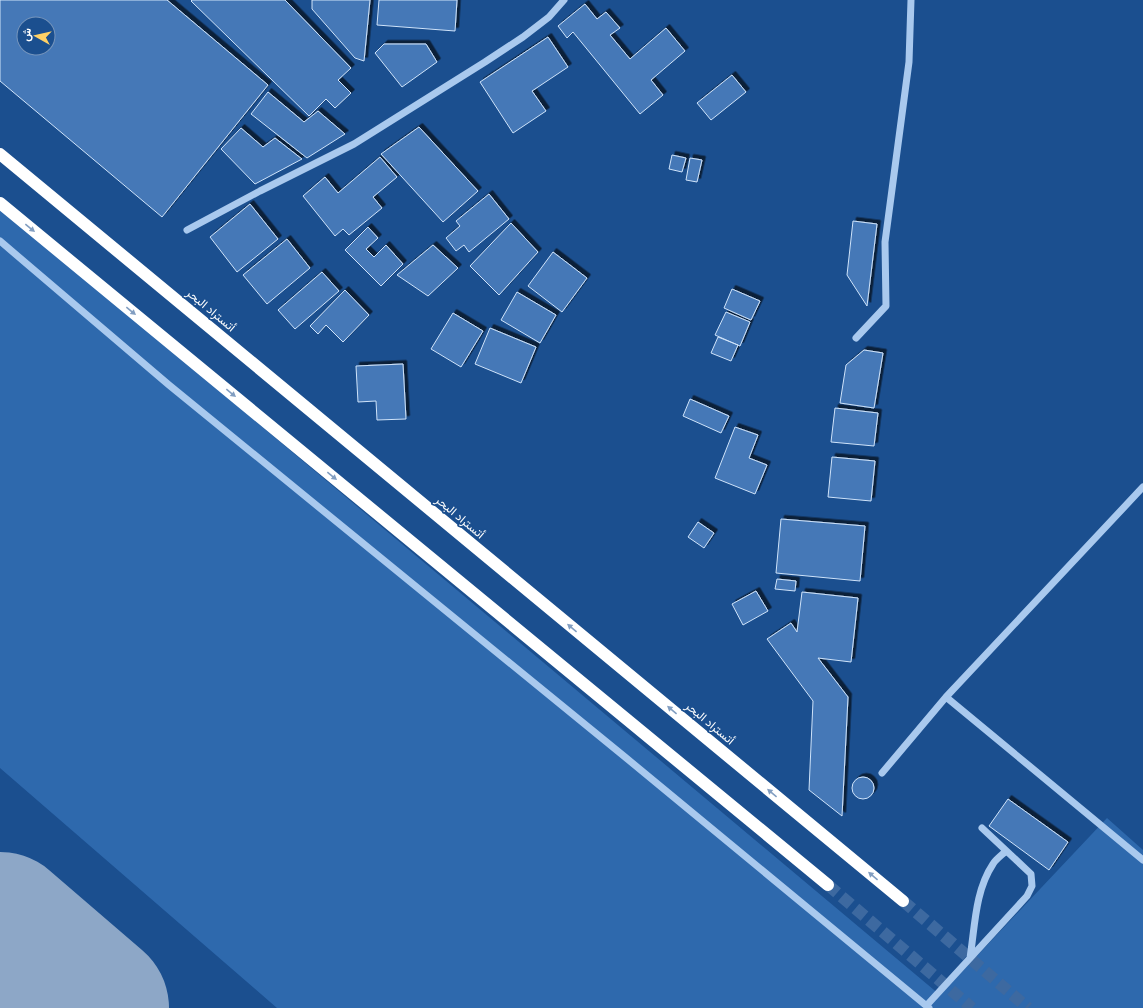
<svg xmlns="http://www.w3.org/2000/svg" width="1143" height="1008" font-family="Montserrat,Vazirmatn,sans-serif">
<defs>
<filter id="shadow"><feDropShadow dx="3.5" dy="-3.5" stdDeviation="0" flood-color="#0009"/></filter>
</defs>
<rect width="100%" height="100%" fill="#1b4f8f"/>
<path fill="#2e69ad" d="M0,207l940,788 167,-177 36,32v158h-866l-277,-240z"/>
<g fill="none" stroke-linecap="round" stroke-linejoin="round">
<path stroke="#8da7c7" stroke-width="61" d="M0,934l42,44 13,30"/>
<path stroke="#8da7c7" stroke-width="152" d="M0,928l93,80"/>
</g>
<path fill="#4478b7" stroke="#cfe3fa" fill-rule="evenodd" filter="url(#shadow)" d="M0,0h167l101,85 -106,132 -162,-136zM24,24h24v24h-24z
M192,0h93l66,68 -13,12 13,13 -16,15 -9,-9 -17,17 -118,-115z
M312,0h58l-6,61 -9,-3 -43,-49z
M379,0h78l-2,31 -78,-6z
M585,4l12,15 9,-7 14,16 -10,7 20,24 36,-31 19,23 -34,29 12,15 -23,19 -67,-82 -6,6 -9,-12z
M548,37l20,30 -36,24 14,20 -33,22 -33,-51z
M384,44h42l11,18 -35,25 -27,-34z
M732,75l14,17 -35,28 -14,-17z
M268,92l36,30 14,-11 27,23 -38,24 -56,-44z
M419,127l59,64 -35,31 -62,-68z
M241,128l22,19 12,-9 27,21 -47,25 -34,-35z
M672,155l14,3 -4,14 -13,-3z
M380,157l17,20 -24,20 9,11 -33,27 -6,-6 -8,7 -32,-40 22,-19 13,16z
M690,158l12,2 -5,22 -11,-2z
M489,194l20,25 -40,33 -5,-7 -8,6 -10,-13 14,-12 -4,-5z
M250,204l28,35 -41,33 -27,-35z
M853,221l24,3 -10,82 -20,-31z
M511,223l27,29 -39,43 -29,-29z
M368,227l10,11 -12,11 8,8 12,-12 17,19 -22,22 -36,-36z
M287,239l23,29 -43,36 -24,-29z
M433,245l25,23 -30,28 -31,-21z
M553,252l34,26 -25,34 -34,-26z
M322,272l17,19 -44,38 -17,-19z
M732,289l28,12 -9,19 -27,-12z
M345,290l24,25 -26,27 -17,-17 -8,9 -8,-8z
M517,292l39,23 -16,28 -39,-23z
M726,312l24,10 -10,24 -25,-11z
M453,313l30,18 -22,36 -30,-18z
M490,328l46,19 -15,36 -46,-19z
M718,337l20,8 -7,16 -20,-8z
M864,350l19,3 -9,55 -34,-5 6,-38z
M403,364l3,55 -29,1 -1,-19 -18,1 -2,-36z
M690,399l39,17 -8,17 -38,-17z
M835,408l43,5 -4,33 -43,-4z
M735,427l23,8 -9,23 18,7 -12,29 -40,-16z
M832,457l43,4 -4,40 -43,-4z
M781,519l84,7 -5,55 -84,-8z
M698,522l16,11 -10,15 -16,-11z
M777,579l19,2 -1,10 -20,-2z
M756,591l12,20 -25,14 -11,-21z
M802,592l56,6 -7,64 -33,-4 30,39 -6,119 -33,-26 4,-89 -46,-62 24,-16 6,9z
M852 788a11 11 0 1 1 22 0a11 11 0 1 1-22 0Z
M1008,799l60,43 -19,28 -60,-44z"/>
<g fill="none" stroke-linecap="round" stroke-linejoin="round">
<path stroke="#3d69a0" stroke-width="12" stroke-dasharray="12 6" stroke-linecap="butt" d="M828,885l144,123
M903,901l125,107"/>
<path stroke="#a9c9ee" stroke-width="7" d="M187,230l73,-39 94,-47 131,-82 38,-25 26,-20 15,-17
M0,241l169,144 456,372 304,251
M856,338l30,-32 -1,-64 24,-180 2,-62
M946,697l197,163
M882,773l64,-76 197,-210
M970,958c5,-32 5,-67 23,-94 3,-5 9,-9 13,-13
M927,1005l100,-109 5,-10 -1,-12 -49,-46"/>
<path stroke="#fff" stroke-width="12" d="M0,154l903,747
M0,203l828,682"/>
</g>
<defs><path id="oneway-solid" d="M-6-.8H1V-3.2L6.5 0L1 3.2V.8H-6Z"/></defs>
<g fill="#829ec1">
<use href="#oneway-solid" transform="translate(30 228) rotate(39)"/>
<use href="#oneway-solid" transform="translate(131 311) rotate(39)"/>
<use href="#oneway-solid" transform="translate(231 393) rotate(39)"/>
<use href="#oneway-solid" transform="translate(332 476) rotate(39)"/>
<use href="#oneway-solid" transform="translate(572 628) rotate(-140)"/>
<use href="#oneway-solid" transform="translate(672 710) rotate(-140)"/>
<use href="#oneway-solid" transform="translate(772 793) rotate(-140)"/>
<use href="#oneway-solid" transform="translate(873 876) rotate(-140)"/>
</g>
<g text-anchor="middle" stroke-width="3.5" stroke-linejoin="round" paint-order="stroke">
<g font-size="12" fill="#fff" stroke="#1b4f8f">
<text transform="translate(211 310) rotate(40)" y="4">أتستراد البحر</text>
<text transform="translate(460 517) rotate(40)" y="4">أتستراد البحر</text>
<text transform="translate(710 723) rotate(40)" y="4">أتستراد البحر</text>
</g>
</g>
<g transform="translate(36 36) rotate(278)"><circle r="19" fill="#1b4f8f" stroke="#7695bc"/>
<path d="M0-3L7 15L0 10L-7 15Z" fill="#ffd166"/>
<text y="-6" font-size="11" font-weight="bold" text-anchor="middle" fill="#ffffff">ش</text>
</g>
</svg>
